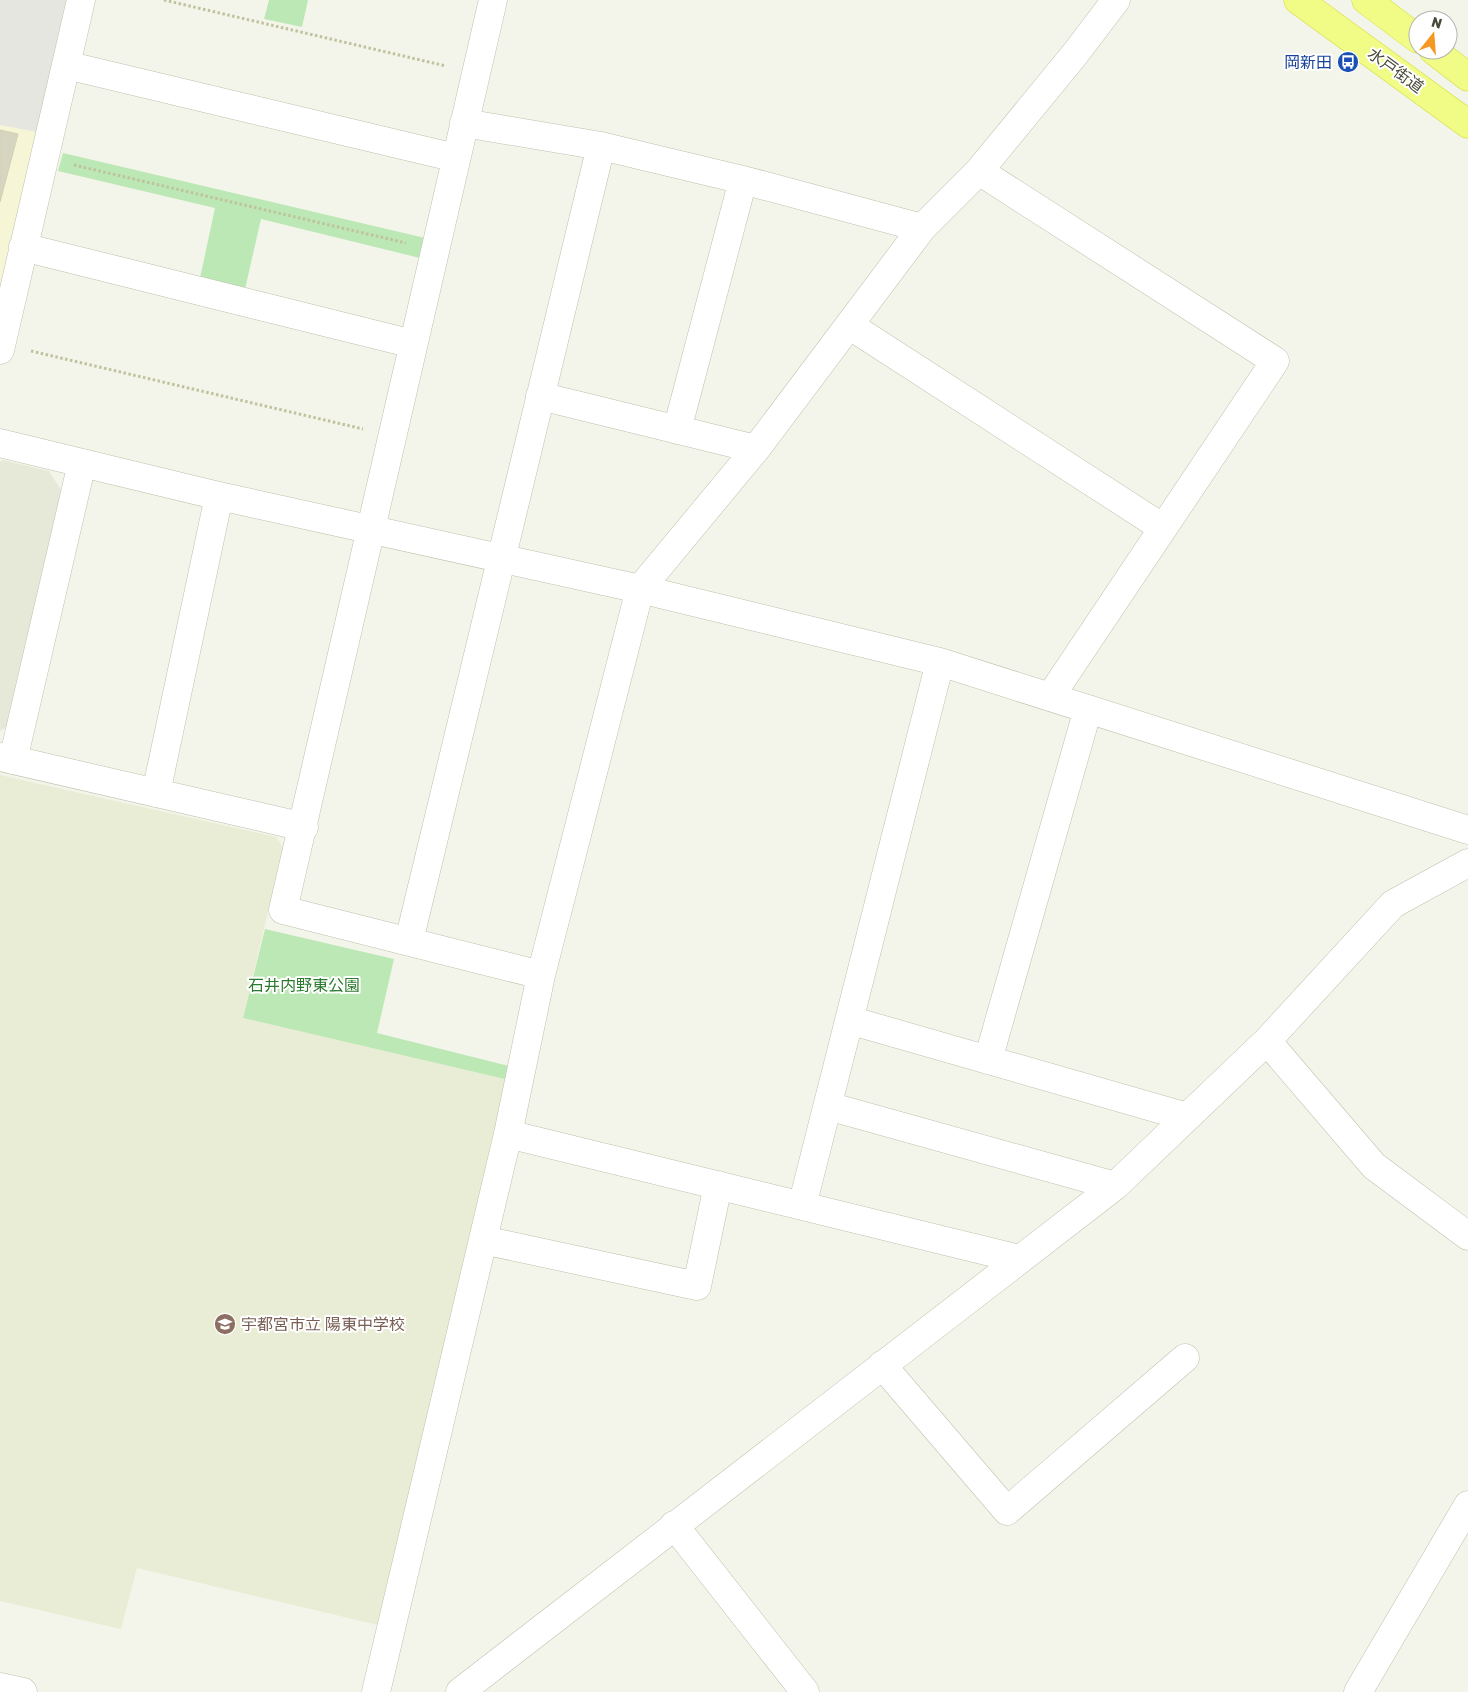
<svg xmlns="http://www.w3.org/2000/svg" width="1468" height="1692" font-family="Rubik,'Noto Sans JP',sans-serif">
<rect width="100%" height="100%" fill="#f4f5ea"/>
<path fill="#e7e9d8" d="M3,460l46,11 12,19 -53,236 -8,5v-269z"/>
<path fill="#f6f5d6" d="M0,0h66l-66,298z"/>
<path fill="#eaedd5" d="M0,775l276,62 7,11 -40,170 266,62 -131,545 -241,-57 -16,61 -121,-28z"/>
<path fill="#bbe8b4" d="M269,0h39l-6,27 -38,-8z
M63,153l362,85 -5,20 -159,-39 -16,70 -45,-11 15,-70 -157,-37z
M265,929l129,30 -17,74 136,34 -4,13 -266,-62z"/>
<path fill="#e6e6e1" d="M0,0h66l-29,132 -37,-7z"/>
<path fill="#d6d6c0" stroke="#d0d1b3" d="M0,130l18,4 -18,68z"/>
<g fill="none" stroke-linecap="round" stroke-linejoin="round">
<g stroke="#bfc0ad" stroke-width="29">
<path id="minor" d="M493,0l-210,910 258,65
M66,65l390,93
M464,123l137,23 142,34 179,48
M23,247l390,97
M849,325l314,203
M0,350l81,-350
M540,396l216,53
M677,430l66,-250
M0,443l219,53 421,93 300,73 528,168
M1050,697l225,-336 -296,-190 96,-117 41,-54
M0,757l304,70
M13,760l69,-297
M156,793l63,-297
M409,941l192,-795
M849,1020l338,97
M1267,1041l107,125 94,70
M988,1060l100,-351
M828,1106l287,80
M508,1134l511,125
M802,1206l138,-544
M483,1240l214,46 21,-101
M882,1365l125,146 178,-153
M674,1525l131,167
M0,1687l23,5
M376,1692l132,-558 33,-159 99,-386 116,-140 166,-221 57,-57
M460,1692l655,-506 152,-145 126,-137 75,-41"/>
</g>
<g stroke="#bfc0ad" stroke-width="29">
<path id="tertiary" d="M1358,1692l110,-187"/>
</g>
<g stroke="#d4db3e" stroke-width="29">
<path id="trunk" d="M1298,0l170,124
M1366,0l52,39
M1433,50l35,27"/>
</g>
<path stroke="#c0c29e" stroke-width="3" stroke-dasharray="2.5 2.5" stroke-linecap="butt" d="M164,0l282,66
M74,165l332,78
M31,351l332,78"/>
<use href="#minor" stroke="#fff" stroke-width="28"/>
<use href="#tertiary" stroke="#fff" stroke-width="28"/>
<use href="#trunk" stroke="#f0fc86" stroke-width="28"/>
</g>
<defs>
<g id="bus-disc" transform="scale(1.125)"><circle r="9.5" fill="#1a4fb4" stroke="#fff"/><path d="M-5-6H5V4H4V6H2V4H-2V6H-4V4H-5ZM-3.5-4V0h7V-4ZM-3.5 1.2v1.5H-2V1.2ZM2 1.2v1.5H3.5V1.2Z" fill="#fff"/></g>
<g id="school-disc" transform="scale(1.125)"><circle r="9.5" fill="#8d6e63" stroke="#fff"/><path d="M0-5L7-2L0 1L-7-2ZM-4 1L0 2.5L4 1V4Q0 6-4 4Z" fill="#fff"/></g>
</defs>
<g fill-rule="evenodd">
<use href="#bus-disc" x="1348" y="62"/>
<use href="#school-disc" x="225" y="1324"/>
</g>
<g text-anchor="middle" stroke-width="4" stroke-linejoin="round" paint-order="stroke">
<g font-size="16" fill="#164399" stroke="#fff" text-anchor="end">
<text x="1332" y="68">岡新田</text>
</g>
<g font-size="16" fill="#484938" stroke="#fff">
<text transform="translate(1396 70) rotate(36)" y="6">水戸街道</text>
</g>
<g font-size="16" fill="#2c7a2e" stroke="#fff">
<text x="304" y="991">石井内野東公園</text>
</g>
<g font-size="16" fill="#785e54" stroke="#fff" text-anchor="start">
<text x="241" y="1330">宇都宮市立 陽東中学校</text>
</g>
</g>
<g transform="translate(1433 35) rotate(17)"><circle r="24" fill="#ffffff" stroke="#b6b6af"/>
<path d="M0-4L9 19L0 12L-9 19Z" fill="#f59821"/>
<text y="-8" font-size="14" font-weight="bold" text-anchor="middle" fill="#484938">N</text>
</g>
</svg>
